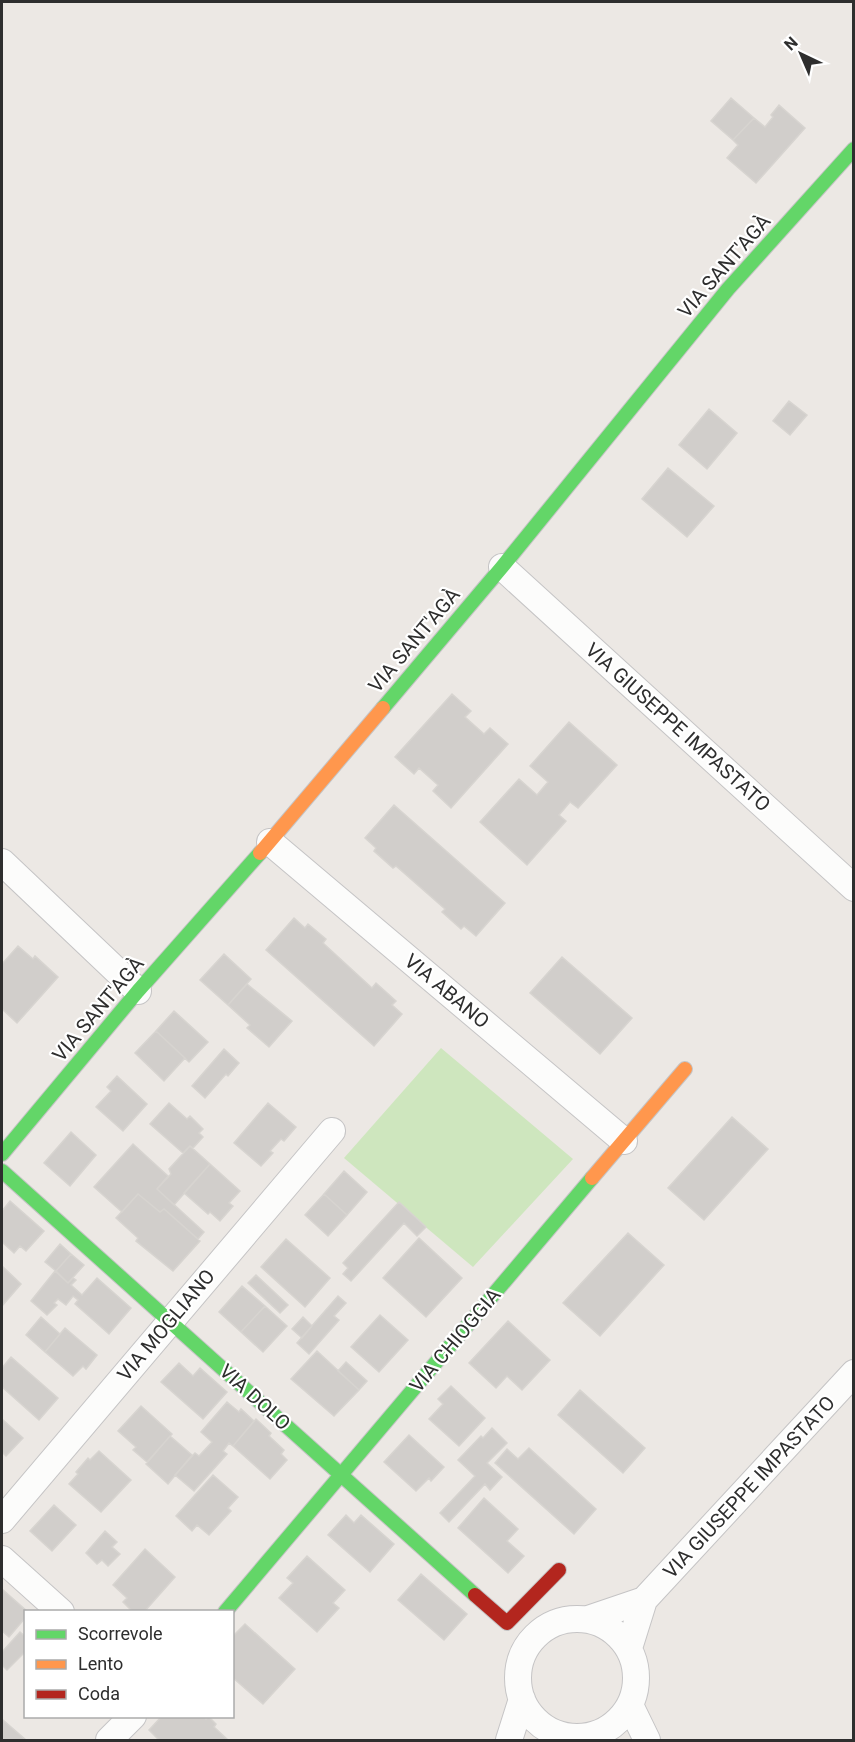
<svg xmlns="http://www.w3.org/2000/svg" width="855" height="1742" font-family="Roboto,sans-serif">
<rect width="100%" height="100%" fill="#ece8e4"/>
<path fill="#cee6be" d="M441,1048l132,111 -100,108 -129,-109z"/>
<path fill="#d1cecb" stroke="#d7d4d0" stroke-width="1.5" d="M731,98l23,20 -21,22 -22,-19z
M779,105l26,23 -49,55 -29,-25 11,-13 -5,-5 21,-22 11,9 8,-10 -2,-2z
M789,401l18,14 -17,20 -17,-14z
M709,409l28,24 -30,36 -28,-24z
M668,468l46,38 -27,31 -45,-38z
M452,694l19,17 -6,6 19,17 6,-6 18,16 -57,64 -18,-17 5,-6 -19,-17 -5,6 -19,-17z
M569,722l48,43 -39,43 -8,-6 -11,13 7,6 -39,44 -47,-43 39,-43 18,16 11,-13 -18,-16z
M394,805l111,98 -29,33 -12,-10 -3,3 -19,-17 3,-3 -49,-43 -3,2 -19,-17 2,-3 -11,-10z
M294,918l11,10 3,-4 18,15 -3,4 49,45 4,-5 20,18 -4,4 10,9 -28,32 -108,-96z
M18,946l15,13 2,-3 23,21 -41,46 -15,-14v-45z
M224,954l27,25 -23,26 -28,-25z
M562,957l70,61 -32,36 -70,-61z
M247,984l45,37 -23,26 -22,-19 3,-3 -22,-20z
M174,1011l34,31 -19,20 -33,-31z
M156,1031l29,27 -21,23 -29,-28z
M224,1049l15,14 -11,13 -2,-2 -21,24 -13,-12z
M117,1076l30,28 -24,27 -27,-24 15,-16 -4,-4z
M169,1103l18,16 3,-3 13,13 -4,4 4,4 -10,11 -3,-2 -7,7 -33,-29z
M268,1103l28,24 -12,14 -3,-2 -11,12 3,2 -12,13 -27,-23z
M732,1117l36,32 -64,71 -36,-32z
M71,1132l25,23 -26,31 -26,-23z
M133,1144l35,32 -11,13 47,43 -6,7 -34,-30 -4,3 -22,-18 -16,18 -28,-25z
M190,1146l20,18 -36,41 -17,-16 14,-15 -2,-5z
M210,1164l30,27 -11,12 4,3 -13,15 -10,-9 -2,2 -24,-21z
M344,1171l23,21 -20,23 -23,-21z
M138,1194l22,18 4,-3 36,32 -27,30 -37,-30 2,-3 -22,-20z
M324,1194l23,21 -19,21 -23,-21z
M10,1201l34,30 -18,20 -6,-5 -6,7 -12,-11v-31z
M399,1202l27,25 -9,9 -13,-13 -53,58 -8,-7 5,-6 -5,-5z
M628,1233l36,32 -64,71 -37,-33z
M419,1238l43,40 -36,39 -43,-39z
M286,1239l44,39 -25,29 -44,-40z
M60,1244l11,10 -15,17 -11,-9z
M71,1254l13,11 -16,18 -12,-12z
M2,1266l19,18 -19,22z
M55,1271l13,12 5,-5 3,2 -5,5 11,10 15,-17 34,30 -22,26 -34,-30 3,-4 -5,-4 -7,9 -8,-6 -4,4 3,2 -10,10 -16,-14z
M256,1275l32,30 -8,8 -32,-30z
M242,1286l23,20 -24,26 -22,-20z
M338,1296l8,7 -12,13 5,4 -30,34 -12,-11z
M265,1306l22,20 -24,26 -22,-20z
M380,1315l28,25 -29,32 -28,-25z
M41,1317l19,17 -15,18 -19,-17z
M303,1317l9,9 -10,12 -10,-9z
M508,1321l42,39 -28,30 -15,-14 -11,12 -27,-25z
M65,1328l32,27 -11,14 -3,-3 -10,10 -28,-24z
M317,1351l42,39 -25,26 -43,-37z
M11,1357l47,41 -19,22 -37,-33v-19z
M346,1362l21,19 -8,9 -21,-19z
M179,1363l14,13 7,-8 27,24 -24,27 -42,-37z
M451,1386l34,32 -26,28 -30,-27 14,-15 -5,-5z
M580,1390l65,58 -22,25 -65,-58z
M227,1402l12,10 2,-3 13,12 -21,25 -4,-3 -6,8 4,3 -33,37 -19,-16 20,-22 4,3 13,-14 -11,-10z
M141,1406l31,28 -25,28 -14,-12 3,-3 -18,-16z
M2,1419l21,19 -17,18 -4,-4z
M256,1419l15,14 -2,3 15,14 -3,4 6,6 -17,19 -37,-33z
M492,1428l15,15 -20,20 15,14 -12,13 -5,-6 -36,38 -9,-9 35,-37 -17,-16 23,-24 2,2z
M409,1435l35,32 -13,14 -2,-3 -13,13 -32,-29z
M170,1436l22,19 -24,29 -22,-20z
M529,1448l67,61 -22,25 -79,-71 12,-14 11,10z
M99,1451l32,29 -30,32 -32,-28 9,-10 -2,-2 12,-14 2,2z
M213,1475l25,22 -10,11 3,3 -22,24 -12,-10 -5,6 -16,-15z
M484,1498l34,31 -11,12 17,15 -16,17 -50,-45z
M54,1505l22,20 -24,26 -22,-20z
M346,1515l8,8 7,-8 33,29 -24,28 -42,-37z
M105,1531l12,11 -5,5 8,7 -12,12 -6,-6 -5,4 -11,-11z
M145,1549l30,28 -31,35h-11l-10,-10 4,-4 -14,-13z
M307,1556l38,34 -12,13 6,5 -22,24 -38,-34 14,-15 -6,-5z
M421,1574l46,40 -23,26 -46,-40z
M2,1589l26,23h-2v5l-17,20 -7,-6z
M245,1624l50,45 -32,35 -31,-27v-40z
M20,1632l6,5v14l-19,19 -5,-5v-13z
M162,1716h42l2,3 3,-2 7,7 -2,3 14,13h-69l-10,-10z
M3,1720l23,20h-24v-18z"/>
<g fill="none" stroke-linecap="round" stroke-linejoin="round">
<g stroke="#c5c4c5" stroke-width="28">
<path id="street" d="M502,567l352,321
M270,842l354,299
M2,862l136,129
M2,1520l330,-389
M2,1559l59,53
M588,1619l56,-19
M518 1678a59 59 0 1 1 118 0a59 59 0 1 1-118 0Z
M629,1648l15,-48 210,-227
M630,1705l17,35
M109,1740l24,-24
M509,1740l13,-41"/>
</g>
<g stroke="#c5c4c5" stroke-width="16">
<path id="fast" d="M383,708l119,-141 226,-278 126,-140
M2,1154l136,-163 122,-138
M2,1171l473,424
M225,1612l367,-434"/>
</g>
<g stroke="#c5c4c5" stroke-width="16">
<path id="slow" d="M260,853l123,-145
M592,1178l93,-109"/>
</g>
<g stroke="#c5c4c5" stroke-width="16">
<path id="jam" d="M475,1595l32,28 52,-53"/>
</g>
<use href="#street" stroke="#fcfcfb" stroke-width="26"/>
<use href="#fast" stroke="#63d668" stroke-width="14"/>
<use href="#slow" stroke="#ff974d" stroke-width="14"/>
<use href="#jam" stroke="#b3261e" stroke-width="14"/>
</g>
<g text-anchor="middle" stroke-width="4.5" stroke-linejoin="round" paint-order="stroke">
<g font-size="20" fill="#2e2e2e" stroke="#fff">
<text transform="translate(724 266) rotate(-49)" y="7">VIA SANT'AGÀ</text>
<text transform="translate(414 640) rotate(-50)" y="7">VIA SANT'AGÀ</text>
<text transform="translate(678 727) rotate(42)" y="7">VIA GIUSEPPE IMPASTATO</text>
<text transform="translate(447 991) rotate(40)" y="7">VIA ABANO</text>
<text transform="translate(98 1009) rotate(-50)" y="7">VIA SANT'AGÀ</text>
<text transform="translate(166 1325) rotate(-50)" y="7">VIA MOGLIANO</text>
<text transform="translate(455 1340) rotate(-50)" y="7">VIA CHIOGGIA</text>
<text transform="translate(255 1397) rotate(42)" y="7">VIA DOLO</text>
<text transform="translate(749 1487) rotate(-47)" y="7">VIA GIUSEPPE IMPASTATO</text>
</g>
</g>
<rect width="855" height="1742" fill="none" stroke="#2e2e2e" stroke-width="6"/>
<rect x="24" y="1610" width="210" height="108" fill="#ffffff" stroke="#ababab" stroke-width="1.5"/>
<rect x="36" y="1630" width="30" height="9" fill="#63d668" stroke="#ababab" stroke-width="1.5"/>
<text x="78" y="1640" font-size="18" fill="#2e2e2e">Scorrevole</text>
<rect x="36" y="1660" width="30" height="9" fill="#ff974d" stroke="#ababab" stroke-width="1.5"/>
<text x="78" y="1670" font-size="18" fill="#2e2e2e">Lento</text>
<rect x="36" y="1690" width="30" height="9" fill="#b3261e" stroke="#ababab" stroke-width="1.5"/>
<text x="78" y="1700" font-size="18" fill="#2e2e2e">Coda</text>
<g transform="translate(801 54) rotate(316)" stroke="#ffffff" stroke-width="4.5" paint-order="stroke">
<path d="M0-4.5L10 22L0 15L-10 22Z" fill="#2e2e2e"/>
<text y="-9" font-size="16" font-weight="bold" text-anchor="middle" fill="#2e2e2e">N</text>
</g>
</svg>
